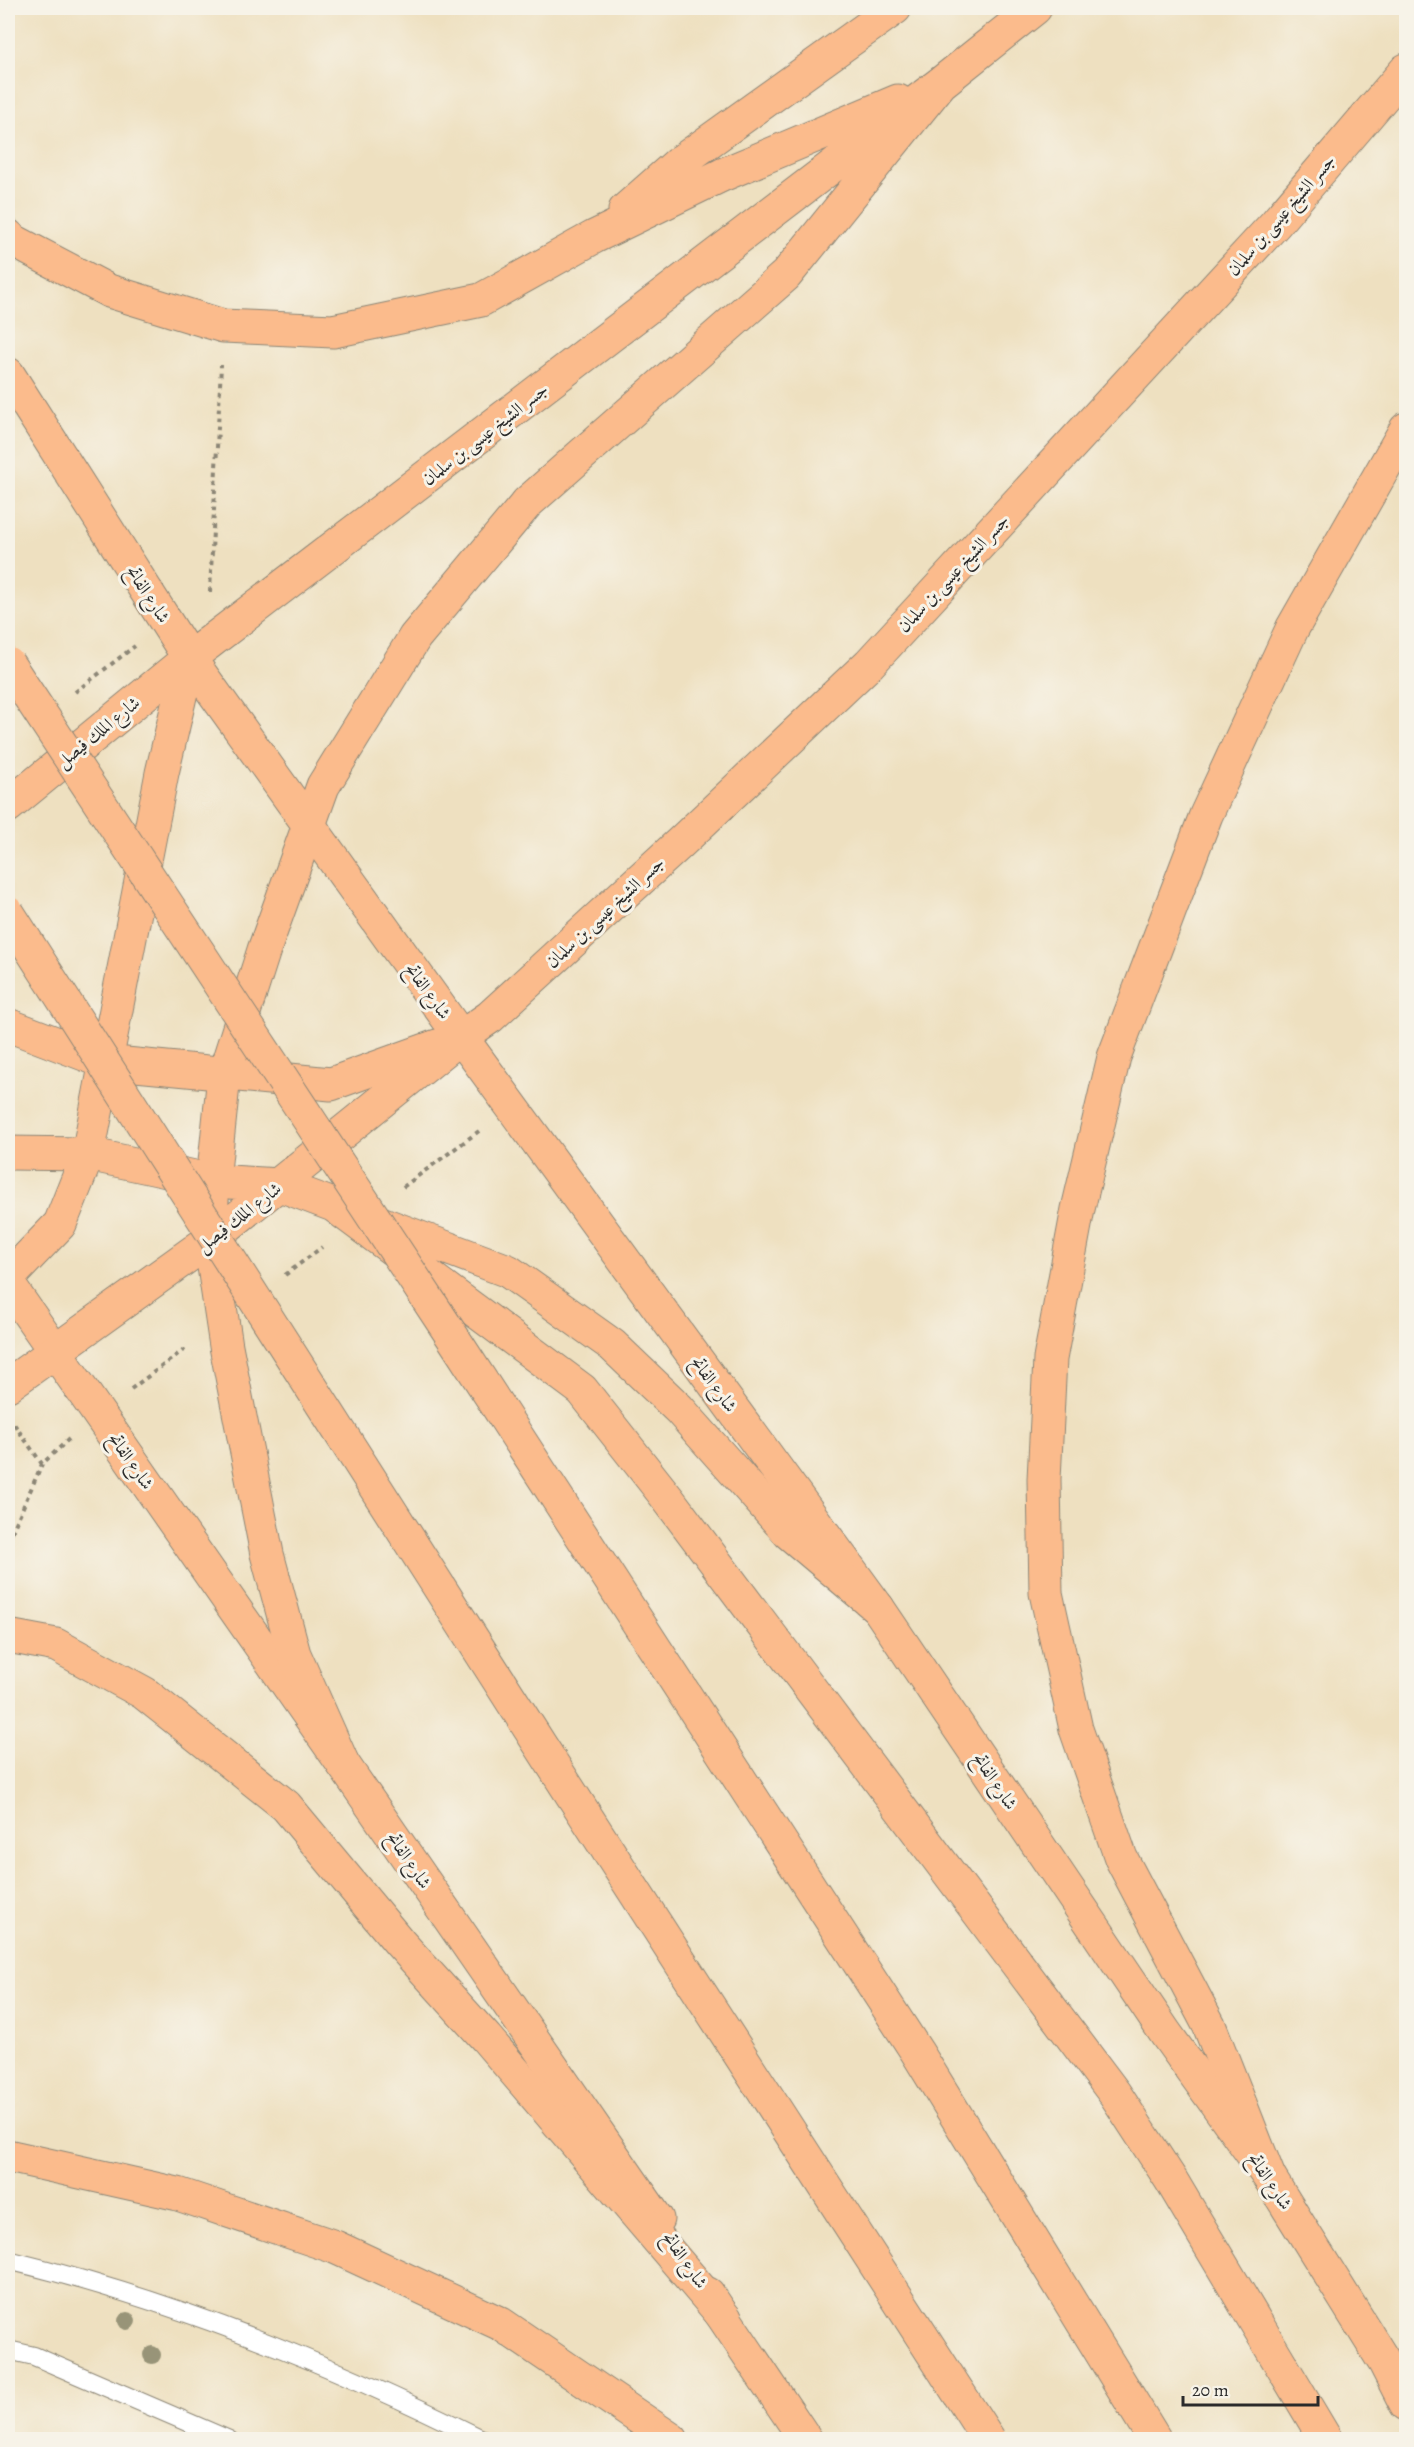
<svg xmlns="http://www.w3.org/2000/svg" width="1414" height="2447" font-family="Alegreya,Amiri,serif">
<rect width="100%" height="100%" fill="#f7f3e8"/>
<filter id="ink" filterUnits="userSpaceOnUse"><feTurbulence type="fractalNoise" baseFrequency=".0167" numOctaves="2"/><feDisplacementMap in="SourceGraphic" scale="12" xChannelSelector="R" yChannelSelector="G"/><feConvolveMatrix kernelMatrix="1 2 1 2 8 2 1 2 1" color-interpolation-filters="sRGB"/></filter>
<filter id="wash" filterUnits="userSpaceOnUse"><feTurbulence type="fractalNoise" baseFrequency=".008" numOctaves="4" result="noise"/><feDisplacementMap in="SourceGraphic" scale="24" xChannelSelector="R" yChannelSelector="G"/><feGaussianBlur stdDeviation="1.35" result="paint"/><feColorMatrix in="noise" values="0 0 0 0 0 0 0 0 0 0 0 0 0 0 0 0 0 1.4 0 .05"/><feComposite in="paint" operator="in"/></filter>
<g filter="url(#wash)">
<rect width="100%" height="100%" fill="#eee0c0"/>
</g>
<g filter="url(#ink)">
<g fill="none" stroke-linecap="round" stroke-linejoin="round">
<g stroke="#8c8676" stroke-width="20">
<path id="service" d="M8,2260c165,40 324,104 476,180
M8,2350l26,6 195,84"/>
</g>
<g stroke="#8c8676" stroke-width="35">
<path id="primary" d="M8,374l181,284 272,379 417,571 288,426 103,143 116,186 21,41
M8,1284l335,480 314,455
M708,2294l98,146"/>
</g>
<g stroke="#8c8676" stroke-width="35">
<path id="trunk" d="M625,210l51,-45 219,-157
M8,236l4,4 97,51 114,35 110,5 148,-31 113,-63 128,-62 176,-74
M8,806l181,-148 752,-575 94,-75
M8,1025l97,37 226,22 106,-38
M8,1153l80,1 125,27 67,4 228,86 104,74 67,64 110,124 89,75
M336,1207l246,183 86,109 447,595 56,86 155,260
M8,1278l52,-54 28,-70 74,-381 27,-115
M8,1385l202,-145 251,-203 29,-20 190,-174 189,-179 406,-440 131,-154
M8,1636l48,9 88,48 142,113 114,137 86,95 239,280
M343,1764l-49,-110 -27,-100 -41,-208 -16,-106 3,-59 11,-106 40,-125 59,-164 92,-149 112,-134 259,-228 155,-192
M8,2156l170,38 157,53 166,77 171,116
M1269,2177l-60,-152 -88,-167 -45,-129 -30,-136 -2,-114 6,-120 28,-150 36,-152 92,-242 86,-186 114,-200"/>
</g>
<path stroke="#8c8676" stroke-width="4" stroke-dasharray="4.5 4.5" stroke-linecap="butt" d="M210,592l11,-227
M75,692l60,-46
M403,1187l76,-56
M285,1275l37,-28
M131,1389l54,-40
M14,1424l28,40 27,-25
M8,1541l34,-77"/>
<use href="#service" stroke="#fff" stroke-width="18"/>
<use href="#primary" stroke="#fbbb8c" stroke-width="33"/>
<use href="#trunk" stroke="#fbbb8c" stroke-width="33"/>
<g stroke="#8c8676" stroke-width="35" stroke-linecap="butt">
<path id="primary-bridge" d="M8,664l442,669 467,719 238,388
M8,913l559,874 422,653"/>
</g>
<use href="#primary-bridge" stroke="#fbbb8c" stroke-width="33"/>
</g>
<g fill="#989478">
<circle cx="127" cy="2321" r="9"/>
<circle cx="152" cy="2355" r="9"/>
</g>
</g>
<g text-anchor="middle" stroke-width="6" stroke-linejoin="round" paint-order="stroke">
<g font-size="18" fill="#2b2b2b" stroke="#f7f3e8">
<text transform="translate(1281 215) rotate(-49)" y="6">جسر الشيخ عيسى بن سلمان</text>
<text transform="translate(485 434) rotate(-38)" y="6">جسر الشيخ عيسى بن سلمان</text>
<text transform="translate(953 573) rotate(-47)" y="6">جسر الشيخ عيسى بن سلمان</text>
<text transform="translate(148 594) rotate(57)" y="6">شارع الفاتح</text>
<text transform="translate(98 732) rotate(-39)" y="6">شارع الملك فيصل</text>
<text transform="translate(605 912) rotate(-43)" y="6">جسر الشيخ عيسى بن سلمان</text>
<text transform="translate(428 991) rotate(54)" y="6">شارع الفاتح</text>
<text transform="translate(239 1217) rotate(-38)" y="6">شارع الملك فيصل</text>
<text transform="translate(714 1384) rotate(54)" y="6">شارع الفاتح</text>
<text transform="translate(131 1461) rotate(55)" y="6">شارع الفاتح</text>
<text transform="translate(995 1781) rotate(56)" y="6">شارع الفاتح</text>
<text transform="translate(409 1860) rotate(56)" y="6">شارع الفاتح</text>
<text transform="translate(1270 2181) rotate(56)" y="6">شارع الفاتح</text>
<text transform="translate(685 2260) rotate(55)" y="6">شارع الفاتح</text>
</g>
</g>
<rect width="1414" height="2447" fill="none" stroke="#f7f3e8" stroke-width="30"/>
<path d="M1183 2396v9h135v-9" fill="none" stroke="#2b2b2b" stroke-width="3"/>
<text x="1192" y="2396" font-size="18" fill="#2b2b2b" stroke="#f7f3e8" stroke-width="4.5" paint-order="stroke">20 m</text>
</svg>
